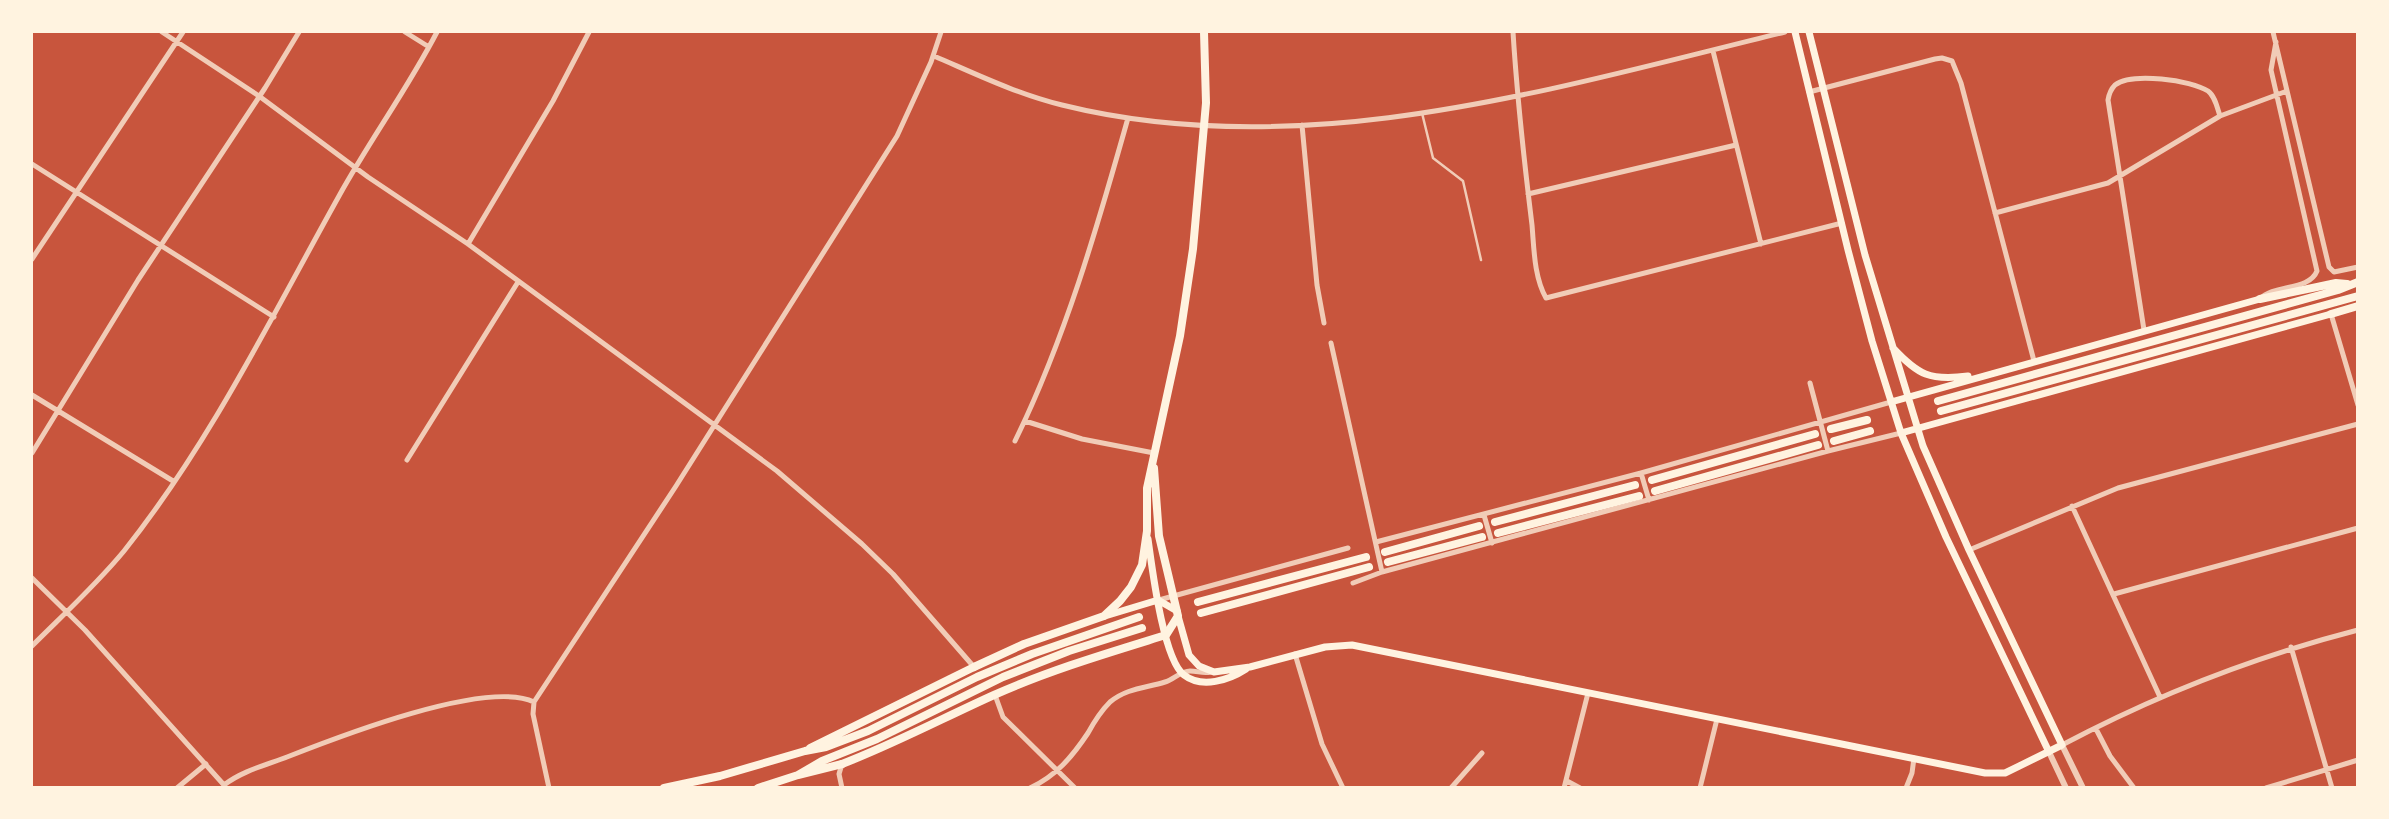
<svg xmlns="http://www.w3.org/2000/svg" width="2389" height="819" font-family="Lato,sans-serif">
<rect width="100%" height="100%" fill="#c8553d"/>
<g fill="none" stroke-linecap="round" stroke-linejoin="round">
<path stroke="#f1ccb7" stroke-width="2.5" d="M1422,113l11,45 30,23 18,79"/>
<path stroke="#f1ccb7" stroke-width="5" d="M162,32l97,64 109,81 100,67 309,227 85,73 31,30 81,93
M405,32l24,15
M1513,32c4,64 11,128 19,193 2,23 2,52 14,73l296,-75
M2273,32l56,235 5,5 24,-5
M1713,51l48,193
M934,56c42,18 83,38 128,49 242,60 489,-16 723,-73
M1809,92l126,-33 7,-1 10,3 9,22 73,278
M1302,125l15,160 7,38
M32,164l242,153
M1528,194l208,-49
M1995,213l113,-30 112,-67 67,-25
M468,244l85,-143 36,-69
M32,259l151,-227
M2260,299c14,-15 49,-8 57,-28l-46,-201 5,-28
M2331,314l27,91
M2144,330l-36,-230c1,-6 3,-11 7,-15 17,-13 76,-5 93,6 7,5 9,16 12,25
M1331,343l51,229
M1810,383l18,68
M32,395l141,86
M1025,421l57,18 72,14
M1015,441c50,-102 82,-213 113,-323
M32,453l106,-173 127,-192 34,-56
M407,460l111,-178
M1641,473l8,27
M2072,506l88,191
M1484,515l8,28
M1376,542l265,-69 250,-71
M1969,550l149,-62 240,-64
M32,578l53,52 139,155
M1353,583l29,-11 446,-121 73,-18
M2114,594l244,-66
M1159,600l189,-52
M32,646c31,-31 64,-61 92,-95 86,-108 148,-235 215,-355 31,-56 69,-108 98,-164
M2291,647l41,141
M1295,654l27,90 21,44
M995,695l8,22 72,71
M2096,729l14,27 24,32
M2062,745c96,-51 191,-88 296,-115
M842,764l-3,10 3,14
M1567,781l13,7
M224,785c18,-14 42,-20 63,-28 51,-20 199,-78 247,-55
M177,788l29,-24
M549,788l-16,-74 1,-12 142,-216 221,-350 34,-74 10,-30
M1030,788c26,-12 42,-31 58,-55 6,-11 13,-22 22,-31 17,-14 36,-14 55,-20 9,-3 16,-11 25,-11 8,0 13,3 21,1
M1451,788l31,-35
M1564,788l24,-95
M1700,788l17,-69
M1906,788l6,-15 2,-15
M2266,788l92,-28"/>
<path stroke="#f1ccb7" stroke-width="6" d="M2062,745l21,43
M2049,752l17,36"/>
<path stroke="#fff3e0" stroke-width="7" d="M1795,32l53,218 24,91 29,92 45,104 103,215
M1893,348c25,27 37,33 75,28
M1891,402l369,-103
M1901,433l430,-119
M1148,539c4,28 15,120 36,136 18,14 45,5 62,-6
M1105,616l53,-16 19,11
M1178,616l11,39 10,11 15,6 36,-5 75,-20 27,-2 633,128h20l57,-28 -93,-195 -46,-104 -58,-191 -56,-223"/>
<path stroke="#fff3e0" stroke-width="8" d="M974,667l50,-23 80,-28 16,-15 11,-14 11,-22 5,-34v-43l33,-152 13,-87 13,-146 -2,-71
M842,764c52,-20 101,-46 152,-69 56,-25 114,-42 172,-60l12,-19 -19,-80 -5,-68"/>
<path stroke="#fff3e0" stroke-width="8" d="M2260,299l76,-16 11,1
M2331,314l27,-8
M1938,401l400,-111 20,-8
M1941,411l417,-115
M1831,429l36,-9
M1834,441l36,-10
M1652,480l163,-46
M1655,491l163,-46
M1495,522l140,-37
M1498,533l141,-37
M1385,552l94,-26
M1388,562l94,-25
M1198,602l168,-45
M1201,613l168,-46
M810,748l164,-81
M798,775l24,-14 55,-22 126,-62 66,-26 73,-23
M664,788l56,-12 85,-25 21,-4 42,-16 109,-54 55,-23 107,-37
M758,788l40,-13 44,-11"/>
</g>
<rect width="2389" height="819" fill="none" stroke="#fff3e0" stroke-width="66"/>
</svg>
